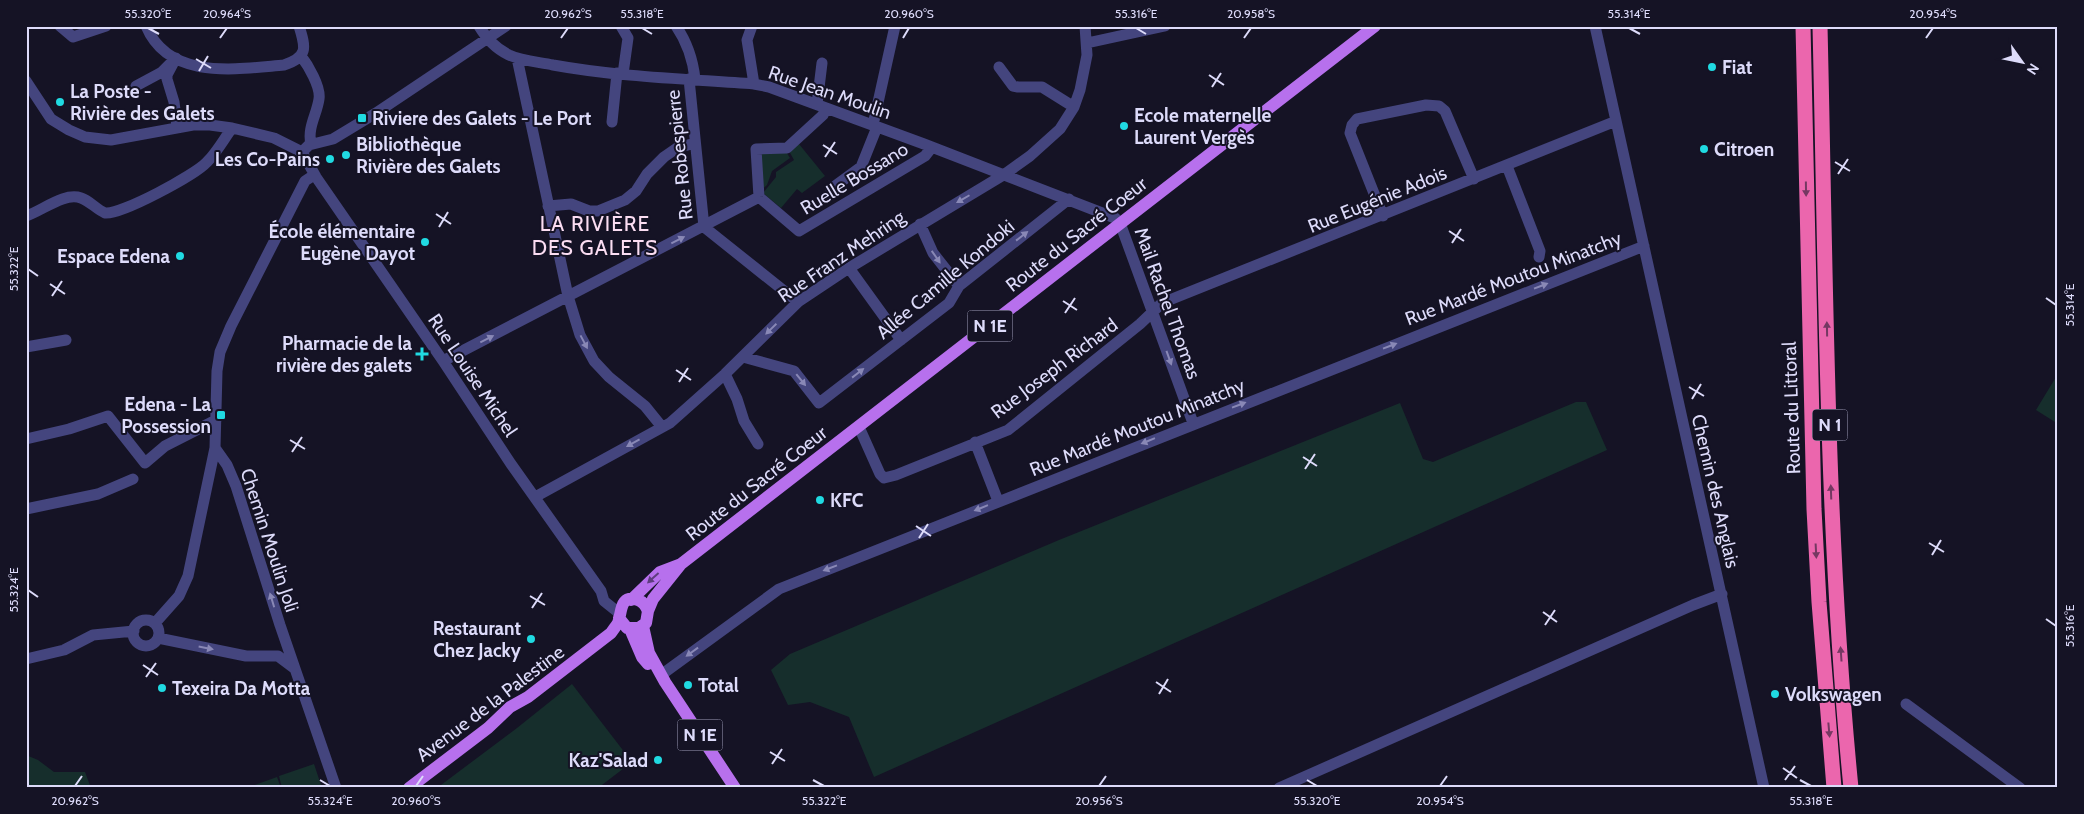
<svg xmlns="http://www.w3.org/2000/svg" width="2084" height="814" font-family="Cabin,sans-serif">
<rect width="100%" height="100%" fill="#151325"/>
<path fill="#162e2c" d="M799,144l26,32 -23,17 -5,-4 -16,19 -18,-15 13,-16v-5l18,-12 -5,-9z
M785,150l5,8 -18,13 -5,14 -8,7 -1,-30 6,-11z
M2056,377l2,2v39l-3,4 -19,-12z
M1576,402h10l21,48 -733,327 -25,-60 -39,-15 -22,3 -17,-35 19,-16 269,-114 341,-137 23,56 10,3z
M572,684l60,78 -34,26h-161l80,-60z
M26,755l12,5 16,12h31l6,16h-65z
M314,764l8,24h-40l-3,-12z
M277,777l4,11h-35z"/>
<g fill="none" stroke-linecap="round" stroke-linejoin="round">
<path stroke="#44457e" stroke-width="11" d="M60,26l13,11 33,-11
M146,26c23,55 91,43 138,39 24,-8 22,-17 15,-39
M479,26c8,13 16,22 30,29 13,6 30,7 44,10 66,12 134,14 201,19l15,3 155,57 191,74 5,5 73,200
M621,26l7,12 -5,36
M676,26c11,16 17,34 19,53
M752,26l-5,14 7,44
M1595,26l169,762
M1087,43l78,-17
M301,56c7,9 20,31 18,43 -2,15 -12,29 -8,45
M176,58l-9,17v4l7,23 3,25
M517,58l51,238 12,39 14,26 15,16 36,29 17,21
M999,67l14,19 5,1h24l32,20
M689,79l15,148 94,75
M26,81l25,38 18,11 16,7 26,3 82,-15h17l22,3 42,10 28,14 14,25 127,184 68,103 90,127 3,10 15,12
M136,86l26,-14 8,-8
M817,104l5,-41
M826,108l-3,7 -36,33 -31,1 3,48 40,34 126,-75 7,-9
M612,122l5,-49
M873,125l22,-99
M302,152l7,-7 24,-6 43,-26 130,-87
M1507,166l33,85 -1,6
M831,189l30,-22 16,-40
M548,206l23,-2 18,7h9l27,-11 11,-9 11,-17 17,-17 13,-9 18,-5
M26,216c16,-5 38,-24 55,-18 9,3 15,11 24,15 16,2 90,-38 102,-51 10,-10 17,-23 25,-34
M1383,216l-33,-83 2,-8 5,-6 69,-14 13,1 6,5 29,68
M920,224l13,29 26,33
M849,268l52,72
M26,347l40,-7
M743,357l51,14 25,32 130,-100 10,-17 110,-87
M443,361l316,-164
M725,374l12,25 7,22 14,23
M859,427l21,47 4,4 12,-3 112,-45 132,-106 22,-21 454,-182
M26,439l43,-10 39,-13 37,47 20,-17 51,-26
M975,442l23,59
M215,448l12,17 9,21 44,139 56,163
M535,497l135,-74 55,-49 73,-72 51,-34 156,-94 25,-18 30,-27 14,-22 6,-17 7,-35 -2,-29
M26,509l72,-15 35,-15
M133 633a13 13 0 1 1 26 0a13 13 0 1 1-26 0Z
M155,623l24,-27 9,-20 27,-128 2,-77 3,-19 11,-26 74,-145 6,-4h5
M158,638l88,18h32l16,12
M26,659l38,-9 29,-15 41,-4
M661,675l118,-86 865,-343
M1906,704l114,84
M1279,788l414,-183 29,-11"/>
<path stroke="#b770ed" stroke-width="12" d="M631,600l29,-28 21,-8
M648,611l5,-12 28,-35 694,-538
M643,626l6,27 16,29 70,106
M630,629l12,28 6,7
M409,788l79,-60 22,-21 18,-10 83,-64c2,-3 5,-7 7,-10 4,-10 1,-29 20,-23 6,2 8,6 10,11l-2,12 -7,5h-12l-8,-10"/>
<path stroke="#eb66ad" stroke-width="15" d="M1803,26l11,483 5,93 15,186
M1820,26c6,254 6,509 31,762"/>
</g>
<defs><path id="oneway-solid" d="M-6-.8H1V-3.2L6.5 0L1 3.2V.8H-6Z" transform="scale(1.25)"/></defs>
<g fill="#753862">
<use href="#oneway-solid" transform="translate(1806 189) rotate(89)"/>
<use href="#oneway-solid" transform="translate(1827 329) rotate(-91)"/>
<use href="#oneway-solid" transform="translate(1831 492) rotate(-92)"/>
<use href="#oneway-solid" transform="translate(1816 551) rotate(87)"/>
<use href="#oneway-solid" transform="translate(1841 654) rotate(-94)"/>
<use href="#oneway-solid" transform="translate(1829 730) rotate(85)"/>
</g>
<g fill="#8988b6">
<use href="#oneway-solid" transform="translate(963 199) rotate(150)"/>
<use href="#oneway-solid" transform="translate(1022 236) rotate(-38)"/>
<use href="#oneway-solid" transform="translate(678 240) rotate(-27)"/>
<use href="#oneway-solid" transform="translate(936 257) rotate(55)"/>
<use href="#oneway-solid" transform="translate(1541 286) rotate(-21)"/>
<use href="#oneway-solid" transform="translate(771 329) rotate(136)"/>
<use href="#oneway-solid" transform="translate(487 339) rotate(-27)"/>
<use href="#oneway-solid" transform="translate(584 342) rotate(62)"/>
<use href="#oneway-solid" transform="translate(1390 346) rotate(-21)"/>
<use href="#oneway-solid" transform="translate(1169 358) rotate(70)"/>
<use href="#oneway-solid" transform="translate(858 373) rotate(-38)"/>
<use href="#oneway-solid" transform="translate(801 380) rotate(51)"/>
<use href="#oneway-solid" transform="translate(1239 405) rotate(-21)"/>
<use href="#oneway-solid" transform="translate(1148 441) rotate(158)"/>
<use href="#oneway-solid" transform="translate(633 443) rotate(151)"/>
<use href="#oneway-solid" transform="translate(981 508) rotate(158)"/>
<use href="#oneway-solid" transform="translate(830 568) rotate(159)"/>
<use href="#oneway-solid" transform="translate(272 600) rotate(-107)"/>
<use href="#oneway-solid" transform="translate(206 648) rotate(11)"/>
<use href="#oneway-solid" transform="translate(692 652) rotate(144)"/>
</g>
<use fill="#5e3d7f" href="#oneway-solid" transform="translate(653 578) rotate(138)"/>
<path fill="none" stroke="#dddbfa" stroke-width="2" d="M148,28l11,6M642,28l10,6M1136,28l10,6M1629,28l11,6M220,38l7,-10M561,38l7,-10M903,38l6,-10M1244,38l7,-10M1926,38l7,-10M196,59l15,9M199,71l9,-15M1209,75l15,10M1212,87l9,-14M823,145l14,9M825,157l10,-15M1835,162l15,9M1838,174l10,-15M436,214l15,10M439,227l9,-15M1449,231l15,10M1452,243l9,-14M28,269l10,7M50,284l15,10M52,296l10,-15M2046,298l10,7M1063,301l14,9M1065,313l10,-15M676,370l15,10M679,382l9,-14M1689,387l15,9M1692,399l9,-15M290,440l15,9M292,452l10,-15M1303,457l14,9M1305,469l10,-15M916,526l15,10M919,538l9,-14M1929,543l15,9M1932,555l9,-15M28,590l10,7M530,596l15,9M532,608l10,-15M1543,612l14,10M2046,619l10,7M1545,625l10,-15M143,665l15,10M146,677l10,-14M1156,682l15,10M1159,694l9,-15M770,752l15,9M772,764l10,-15M1783,768l14,10M320,780l10,6M813,780l11,6M1307,780l10,6M1785,780l10,-14M1800,780l11,6M75,786l7,-10M416,786l7,-10M1099,786l7,-10M1440,786l7,-10"/>
<g fill="#20dae2" stroke="#151325" stroke-width="2">
<circle cx="1712" cy="67" r="5"/>
<circle cx="60" cy="102" r="5"/>
<rect x="357" y="113" width="10" height="10" rx="2.5"/>
<circle cx="1124" cy="126" r="5"/>
<circle cx="1704" cy="149" r="5"/>
<circle cx="346" cy="155" r="5"/>
<circle cx="330" cy="159" r="5"/>
<circle cx="425" cy="242" r="5"/>
<circle cx="180" cy="256" r="5"/>
<path d="M419.5 346.5h5v5h5v5h-5v5h-5v-5h-5v-5h5z"/>
<rect x="216" y="410" width="10" height="10" rx="2.5"/>
<circle cx="820" cy="500" r="5"/>
<circle cx="531" cy="639" r="5"/>
<circle cx="688" cy="685" r="5"/>
<circle cx="162" cy="688" r="5"/>
<circle cx="1775" cy="694" r="5"/>
<circle cx="658" cy="760" r="5"/>
</g>
<g text-anchor="middle" stroke-width="4" stroke-linejoin="round" paint-order="stroke">
<g fill="#151325" stroke="#a19fba" stroke-width="1">
<rect x="967.5" y="310.5" width="45" height="31" rx="4"/>
<rect x="1812.5" y="409.5" width="35" height="31" rx="4"/>
<rect x="677.5" y="719.5" width="45" height="31" rx="4"/>
</g>
<g font-size="18" font-weight="bold" fill="#dddbfa">
<text x="990" y="332">N 1E</text>
<text x="1830" y="431">N 1</text>
<text x="700" y="741">N 1E</text>
</g>
<g font-size="19" font-weight="bold" fill="#dddbfa" stroke="#151325" text-anchor="start">
<text x="1722" y="74">Fiat</text>
<text x="70" y="98">La Poste -<tspan x="70" dy="22">Rivière des Galets</tspan></text>
<text x="1134" y="122">Ecole maternelle<tspan x="1134" dy="22">Laurent Vergès</tspan></text>
<text x="372" y="125">Riviere des Galets - Le Port</text>
<text x="356" y="151">Bibliothèque<tspan x="356" dy="22">Rivière des Galets</tspan></text>
<text x="1714" y="156">Citroen</text>
<text x="320" y="166" text-anchor="end">Les Co-Pains</text>
<text x="415" y="238" text-anchor="end">École élémentaire<tspan x="415" dy="22">Eugène Dayot</tspan></text>
<text x="170" y="263" text-anchor="end">Espace Edena</text>
<text x="412" y="350" text-anchor="end">Pharmacie de la<tspan x="412" dy="22">rivière des galets</tspan></text>
<text x="211" y="411" text-anchor="end">Edena - La<tspan x="211" dy="22">Possession</tspan></text>
<text x="830" y="507">KFC</text>
<text x="521" y="635" text-anchor="end">Restaurant<tspan x="521" dy="22">Chez Jacky</tspan></text>
<text x="698" y="692">Total</text>
<text x="172" y="695">Texeira Da Motta</text>
<text x="1785" y="701">Volkswagen</text>
<text x="648" y="767" text-anchor="end">Kaz'Salad</text>
</g>
<g font-size="19" fill="#dddbfa" stroke="#151325">
<text transform="translate(830 92) rotate(19)" y="7">Rue Jean Moulin</text>
<text transform="translate(679 155) rotate(-96)" y="7">Rue Robespierre</text>
<text transform="translate(854 178) rotate(-31)" y="7">Ruelle Bossano</text>
<text transform="translate(1377 199) rotate(-22)" y="7">Rue Eugénie Adois</text>
<text transform="translate(1076 234) rotate(-38)" y="7">Route du Sacré Coeur</text>
<text transform="translate(841 256) rotate(-34)" y="7">Rue Franz Mehring</text>
<text transform="translate(1513 278) rotate(-21)" y="7">Rue Mardé Moutou Minatchy</text>
<text transform="translate(945 279) rotate(-40)" y="7">Allée Camille Kondoki</text>
<text transform="translate(1168 303) rotate(70)" y="7">Mail Rachel Thomas</text>
<text transform="translate(1054 368) rotate(-37)" y="7">Rue Joseph Richard</text>
<text transform="translate(473 375) rotate(56)" y="7">Rue Louise Michel</text>
<text transform="translate(1791 408) rotate(-92)" y="7">Route du Littoral</text>
<text transform="translate(1137 427) rotate(-22)" y="7">Rue Mardé Moutou Minatchy</text>
<text transform="translate(756 483) rotate(-38)" y="7">Route du Sacré Coeur</text>
<text transform="translate(1716 491) rotate(77)" y="7">Chemin des Anglais</text>
<text transform="translate(270 540) rotate(72)" y="7">Chemin Moulin Joli</text>
<text transform="translate(490 703) rotate(-37)" y="7">Avenue de la Palestine</text>
</g>
<g font-size="21" letter-spacing="1" fill="#fbddf2" stroke="#151325">
<text x="595" y="231">LA RIVIÈRE<tspan x="595" dy="24">DES GALETS</tspan></text>
</g>
</g>
<rect width="2084" height="814" fill="none" stroke="#151325" stroke-width="55"/>
<g transform="translate(2022 62) rotate(123)" stroke="#151325" stroke-width="4" paint-order="stroke">
<path d="M0-4L9 19L0 12L-9 19Z" fill="#dddbfa"/>
<text y="-8" font-size="14" font-weight="bold" text-anchor="middle" fill="#dddbfa">N</text>
</g>
<rect x="28" y="28" width="2028" height="758" fill="none" stroke="#dddbfa" stroke-width="2"/>
<g font-size="12" text-anchor="middle" fill="#dddbfa">
<text x="148" y="18">55.320°E</text>
<text x="227" y="18">20.964°S</text>
<text x="568" y="18">20.962°S</text>
<text x="642" y="18">55.318°E</text>
<text x="909" y="18">20.960°S</text>
<text x="1136" y="18">55.316°E</text>
<text x="1251" y="18">20.958°S</text>
<text x="1629" y="18">55.314°E</text>
<text x="1933" y="18">20.954°S</text>
<text transform="translate(14 269) rotate(-90)" y="4">55.322°E</text>
<text transform="translate(2070 305) rotate(-90)" y="4">55.314°E</text>
<text transform="translate(14 590) rotate(-90)" y="4">55.324°E</text>
<text transform="translate(2070 626) rotate(-90)" y="4">55.316°E</text>
<text x="75" y="805">20.962°S</text>
<text x="330" y="805">55.324°E</text>
<text x="416" y="805">20.960°S</text>
<text x="824" y="805">55.322°E</text>
<text x="1099" y="805">20.956°S</text>
<text x="1317" y="805">55.320°E</text>
<text x="1440" y="805">20.954°S</text>
<text x="1811" y="805">55.318°E</text>
</g>
</svg>
